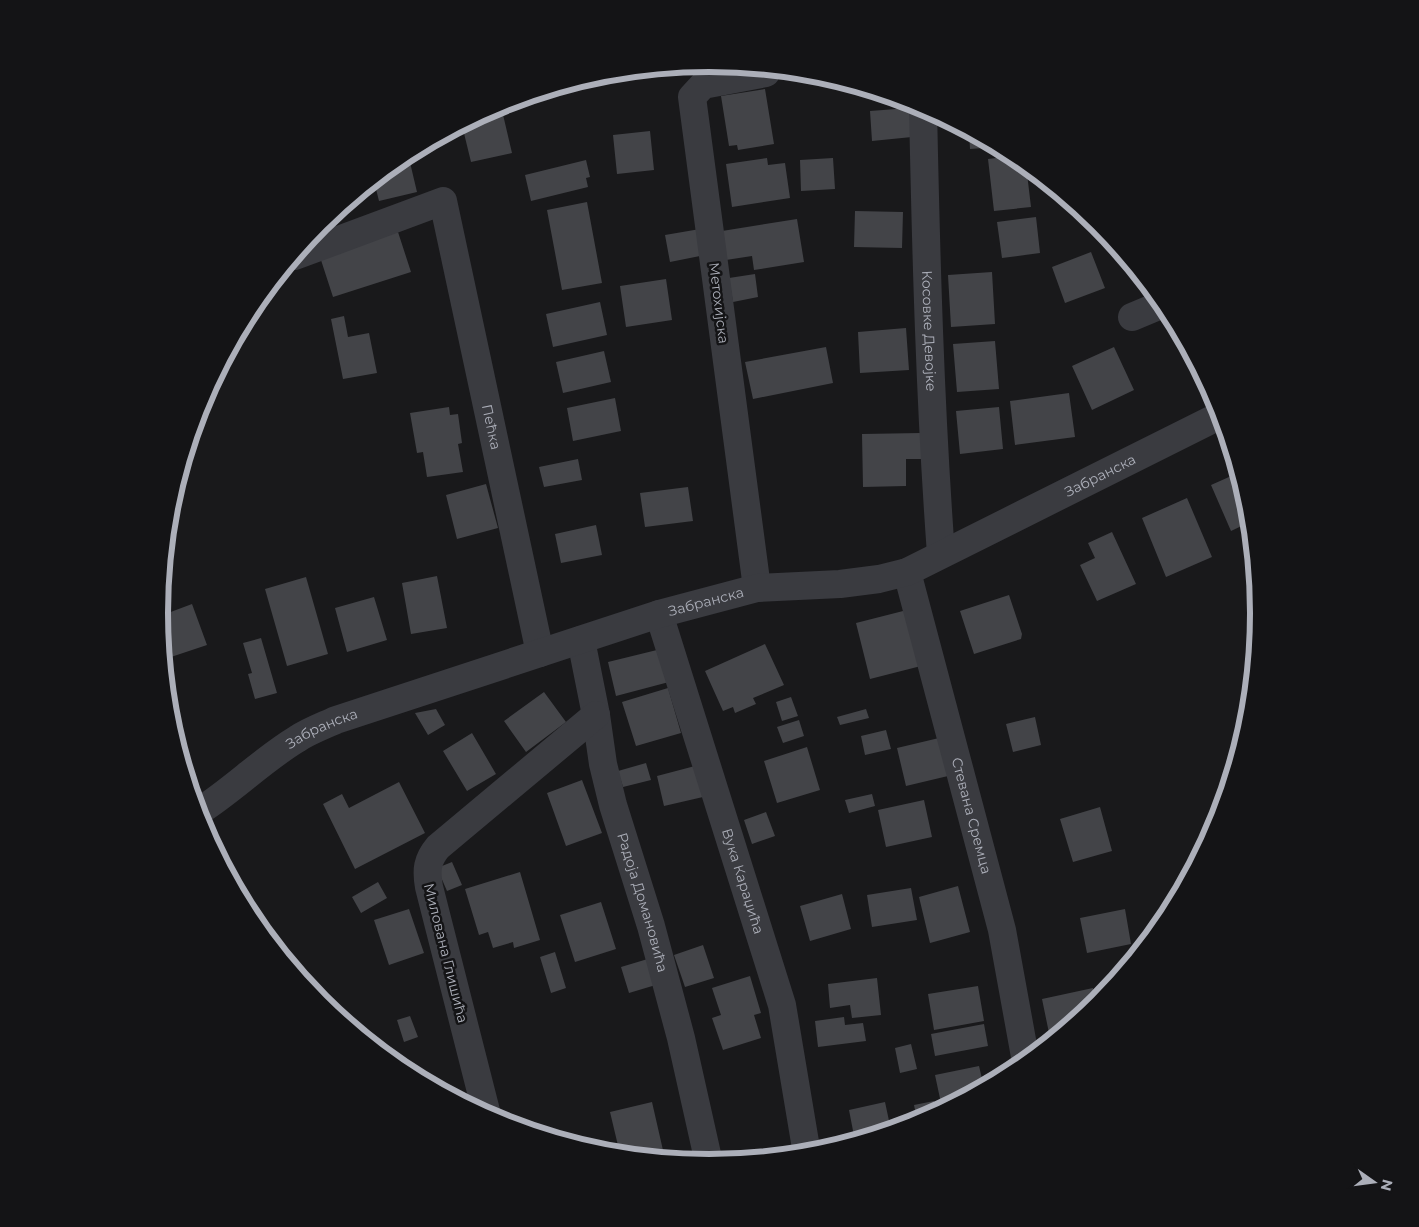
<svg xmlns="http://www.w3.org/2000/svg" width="1419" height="1227" font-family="Montserrat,sans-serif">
<rect width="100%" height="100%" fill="#19191b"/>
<path fill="#434448" d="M765,89l9,55 -36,6 -1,-5 -8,1 -8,-50z
M501,106l11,47 -41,9 -9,-37z
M909,108l3,29 -40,4 -2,-30z
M650,131l4,39 -37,4 -4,-39z
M969,132l29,15 -28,2z
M408,154l9,38 -38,9 -5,-20z
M1014,156l12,9 5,42 -37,4 -6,-52z
M767,158l1,7 17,-2 5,35 -58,9 -6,-43z
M833,158l2,31 -34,2 -1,-31z
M586,160l4,17 -4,1 2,9 -57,14 -6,-26z
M587,202l15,81 -40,7 -15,-80z
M855,211l48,1 -1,36 -48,-1z
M1036,217l4,36 -38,5 -5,-36z
M797,219l7,43 -50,8 -2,-14 -26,4 -4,-29z
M700,229l5,26 -35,7 -5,-27z
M398,232l13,40 -78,25 -13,-40z
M1091,252l14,36 -40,15 -13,-36z
M992,272l3,52 -44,3 -3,-52z
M755,274l3,23 -25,5 -4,-24z
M666,279l6,41 -46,7 -6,-41z
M600,302l7,33 -54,12 -7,-33z
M344,316l4,21 21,-4 8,40 -34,6 -12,-60z
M906,328l3,42 -49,3 -2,-41z
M995,341l4,48 -42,3 -4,-48z
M826,347l7,36 -80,16 -8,-37z
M1114,347l20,43 -42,20 -20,-44z
M604,351l7,31 -48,11 -7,-31z
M1069,393l6,44 -60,8 -5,-44z
M615,398l6,33 -48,10 -6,-33z
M449,407l1,8 8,-1 4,29 -4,1 5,28 -36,5 -4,-25 -6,1 -7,-40z
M999,407l4,42 -43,5 -4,-43z
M921,433v26h-15v27l-43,1 -1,-53z
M578,459l4,21 -38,7 -5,-20z
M1238,473l11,34 1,15 -19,9 -20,-46z
M486,484l12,44 -41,11 -11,-44z
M688,487l5,34 -48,6 -5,-34z
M1187,498l25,59 -46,20 -24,-59z
M596,525l6,30 -41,8 -6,-29z
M1112,532l24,52 -39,17 -17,-36 15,-7 -7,-15z
M437,576l10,52 -36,6 -9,-51z
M306,577l22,77 -41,12 -22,-77z
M1009,595l13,39 -1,5 -47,15 -14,-43z
M374,597l13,43 -40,12 -12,-44z
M192,604l15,41 -39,13 -5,-14 -3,-28z
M907,610l14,56 -51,13 -14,-56z
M261,638l16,55 -22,6 -7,-25 4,-1 -9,-30z
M765,644l19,41 -31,13 3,6 -21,9 -2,-6 -10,4 -18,-40z
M661,649l8,33 -53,14 -8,-34z
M668,688l13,45 -45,13 -14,-44z
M544,692l22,30 -40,30 -22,-31z
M791,697l7,19 -16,5 -6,-19z
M436,709l9,16 -17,10 -13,-22z
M866,709l3,9 -29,7 -3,-8z
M1035,717l6,28 -28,7 -7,-28z
M799,720l5,16 -21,7 -6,-16z
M886,730l5,19 -26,6 -4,-19z
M472,733l24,41 -29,17 -24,-40z
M939,738l9,38 -42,10 -9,-38z
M807,747l13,43 -43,13 -13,-42z
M646,763l5,17 -28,7 -5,-16z
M695,766l8,31 -39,9 -7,-30z
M582,780l20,53 -36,13 -19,-53z
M399,782l26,51 -70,36 -32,-65 19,-10 7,14z
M872,794l3,12 -26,7 -4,-13z
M924,800l8,37 -46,10 -8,-37z
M1100,807l12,44 -39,11 -13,-43z
M766,812l9,24 -23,8 -8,-24z
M452,862l10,23 -15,6 -10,-23z
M520,872l20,68 -26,8 -1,-6 -20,6 -5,-16 -9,3 -14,-46z
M378,882l9,16 -26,15 -9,-16z
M958,886l12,46 -40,11 -11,-46z
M911,888l6,32 -45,7 -5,-32z
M842,894l9,35 -41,12 -10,-35z
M601,902l15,47 -41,13 -15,-47z
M409,909l15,44 -35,12 -15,-45z
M1125,909l6,35 -44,9 -7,-35z
M703,945l11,33 -29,9 -11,-32z
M555,952l11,36 -15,5 -11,-36z
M651,958l8,26 -30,9 -8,-26z
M750,976l11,37 -7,2 7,23 -38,12 -11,-32 9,-3 -9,-27z
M877,978l4,37 -29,3 -2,-13 -20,3 -2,-24z
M978,986l6,35 -50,9 -6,-36z
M1093,988l3,16 -32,26 -15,3 -7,-34z
M410,1016l8,21 -14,5 -7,-22z
M844,1017l1,8 18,-2 3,18 -48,6 -3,-26z
M984,1024l4,22 -53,10 -4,-22z
M911,1044l6,25 -17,4 -5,-25z
M979,1066l5,21 -36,19 -6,2 -7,-33z
M463,1095l3,9 -12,-7z
M934,1101l2,12 -10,5 -9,2 -3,-15z
M652,1102l13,57 -45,-5 -10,-42z
M885,1102l6,28 -36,11 -6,-31z"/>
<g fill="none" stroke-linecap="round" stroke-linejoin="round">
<g stroke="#3a3b40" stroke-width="28">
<path id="s1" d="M923,107c3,149 7,298 18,447"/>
<path id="s2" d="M295,256l148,-55 97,452"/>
<path d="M1132,317l31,-13"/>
<path id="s3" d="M907,572l95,358 24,132"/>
<path d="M757,588l-65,-491 11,-12 63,-12"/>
<path id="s4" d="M659,614l123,391 25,149"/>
<path id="s5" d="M581,640l15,75 7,49 10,41 38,121 30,112 28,125"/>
<path id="s6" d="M198,812c35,-22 64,-52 99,-73 12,-8 26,-13 39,-19l323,-106 98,-26 83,-4 39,-5 28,-7 314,-157"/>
<path d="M487,1115l-58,-228c-3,-17 -2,-27 9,-40l158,-132"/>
</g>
</g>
<g text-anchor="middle" stroke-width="5" stroke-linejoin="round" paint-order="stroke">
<g font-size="14" fill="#acafb9" stroke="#141416">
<text transform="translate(719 303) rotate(83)" y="5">Метохијска</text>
<text dy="5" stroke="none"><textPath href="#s1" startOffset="224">Косовке Девојке</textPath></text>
<text dy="5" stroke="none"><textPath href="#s2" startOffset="389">Пећка</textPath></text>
<text dy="5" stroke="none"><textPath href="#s6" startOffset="975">Забранска</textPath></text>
<text dy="5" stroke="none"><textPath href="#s6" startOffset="555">Забранска</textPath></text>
<text dy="5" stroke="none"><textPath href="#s6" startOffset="150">Забранска</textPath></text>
<text dy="5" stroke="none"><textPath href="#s3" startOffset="252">Стевана Сремца</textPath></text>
<text dy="5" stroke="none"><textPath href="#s4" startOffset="280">Вука Караџића</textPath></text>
<text dy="5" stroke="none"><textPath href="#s5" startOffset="270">Радоја Домановића</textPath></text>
<text transform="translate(446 953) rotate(76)" y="5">Милована Глишића</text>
</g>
</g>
<path d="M0 0H1419V1227H0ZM168 613a541 541 0 1 1 1082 0a541 541 0 1 1-1082 0Z" fill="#141416" fill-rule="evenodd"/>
<path fill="none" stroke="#acafb9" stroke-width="6" d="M168 613a541 541 0 1 1 1082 0a541 541 0 1 1-1082 0Z"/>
<g transform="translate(1374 1182) rotate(104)" stroke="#141416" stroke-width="4" paint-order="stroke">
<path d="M0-4L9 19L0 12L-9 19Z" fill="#acafb9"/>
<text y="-8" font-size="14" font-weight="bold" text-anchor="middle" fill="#acafb9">N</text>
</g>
</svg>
